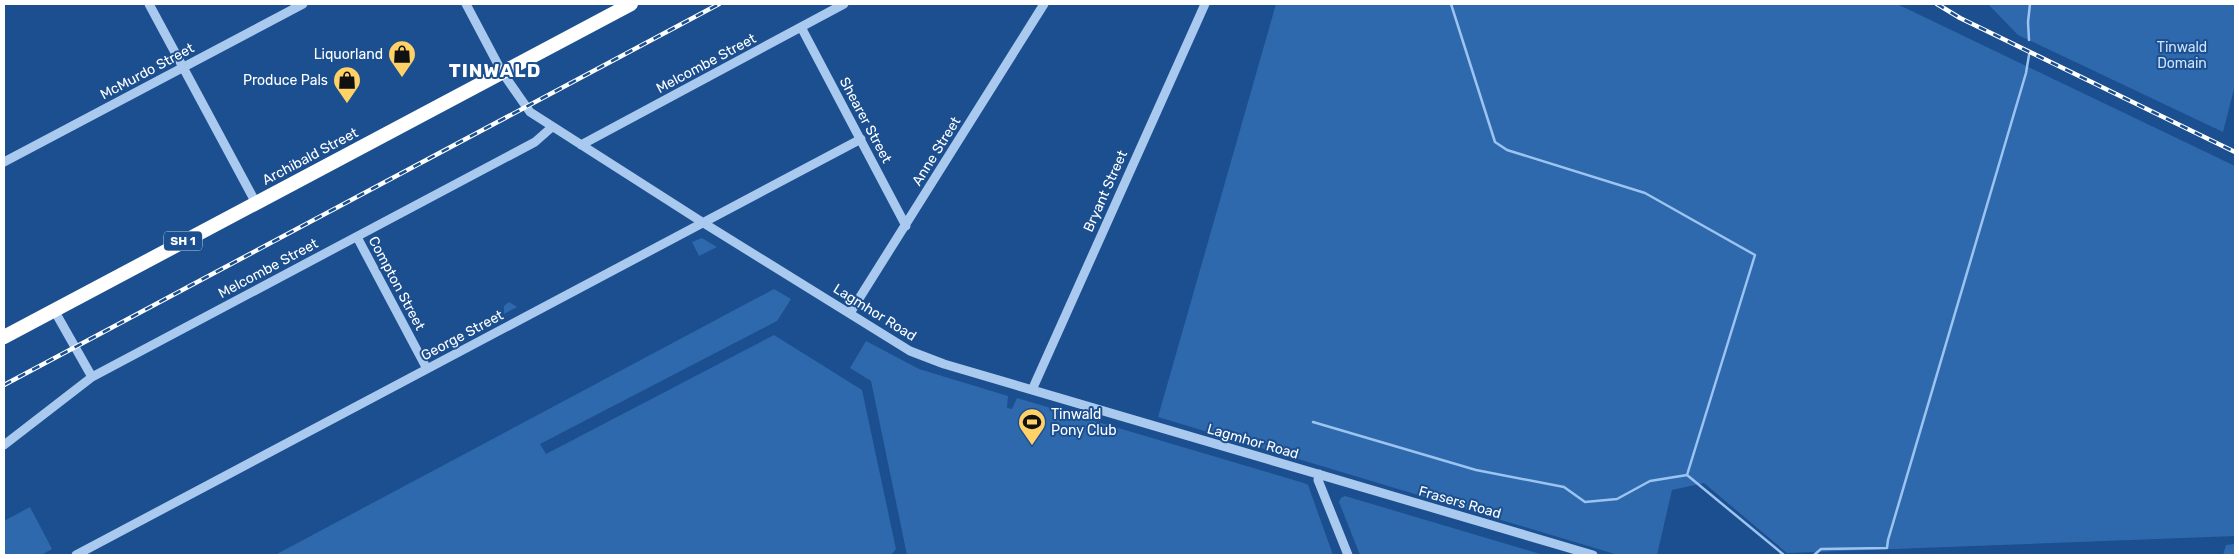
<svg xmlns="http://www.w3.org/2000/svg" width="2239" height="559" font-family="Rubik,sans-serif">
<rect width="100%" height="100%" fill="#1b4f8f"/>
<path fill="#2e69ad" d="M1276,4h621l338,162v370l-448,17 -83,-70 -32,7 -15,65h-39l-460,-138z
M1988,4h247v81l-12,47 -205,-97z
M702,238l15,9 -18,9 -7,-14z
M774,289l17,10 -14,22 -237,123 6,10 228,-119 88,55 34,159 -5,6h-616z
M509,302l8,5 -13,7v-8z
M866,341l53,28 89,27 -1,12 5,1 5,-11 287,85 4,2 25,70h-426l-36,-174 -21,-13z
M1345,496l182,54 17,5h-184l-21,-53 2,-4z
M30,507l22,42 -11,6h-37v-34z
M2235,544v11h-12l3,-10z"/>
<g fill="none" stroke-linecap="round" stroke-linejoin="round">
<path stroke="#9cc4f0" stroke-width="2.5" d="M1451,4l44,138 12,8 138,43 110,62 -68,220 97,80
M2029,40l-1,-18 2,-18
M1313,422l163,48 88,17 21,15 32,-3 33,-18 37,-6
M1814,555l7,-6 66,-1 1,-8 138,-467 3,-18"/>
<path stroke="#a9c9ee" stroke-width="9" d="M149,4l107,199
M466,4l36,68 28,40 172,110 208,129 34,13 649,191
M801,27l105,199
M581,145l263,-141
M4,162l299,-158
M357,237l70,132
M54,310l38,67
M850,313l194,-309
M1032,390l173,-386
M4,445l88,-68 443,-235 17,-15
M1319,474l-1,6 30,75
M76,555l785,-416"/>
<path stroke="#fff" stroke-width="14" d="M4,337l627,-333"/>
<g stroke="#fff" stroke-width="4.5">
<path id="rail" d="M1937,4l23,14 275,134
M4,385l715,-381"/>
</g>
<use href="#rail" stroke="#1b4f8f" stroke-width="2.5" stroke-dasharray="8" stroke-linecap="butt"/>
</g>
<defs>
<g id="shop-pin" transform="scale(1.4375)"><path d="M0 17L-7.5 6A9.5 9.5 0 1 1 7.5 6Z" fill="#ffd166" stroke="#1b4f8f"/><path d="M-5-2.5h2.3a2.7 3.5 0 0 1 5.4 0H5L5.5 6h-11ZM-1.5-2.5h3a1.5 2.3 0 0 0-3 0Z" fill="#111"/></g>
<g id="stadium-pin" transform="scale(1.4375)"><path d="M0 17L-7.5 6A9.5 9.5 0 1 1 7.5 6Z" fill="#ffd166" stroke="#1b4f8f"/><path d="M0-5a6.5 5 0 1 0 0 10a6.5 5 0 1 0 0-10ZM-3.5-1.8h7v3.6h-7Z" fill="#111"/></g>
</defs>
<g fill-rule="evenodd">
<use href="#shop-pin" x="402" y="54"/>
<use href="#shop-pin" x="347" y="80"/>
<use href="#stadium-pin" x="1032" y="422"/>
</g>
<g text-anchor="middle" stroke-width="4" stroke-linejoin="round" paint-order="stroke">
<rect fill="#1b4f8f" stroke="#bbcadd" stroke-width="1" x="164" y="231.5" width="38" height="19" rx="4"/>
<g font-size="12" font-weight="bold" fill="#fff">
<text x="183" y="245">SH 1</text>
</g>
<g font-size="14" fill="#cfe3fa" stroke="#1b4f8f">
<text x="2182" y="52">Tinwald<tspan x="2182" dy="16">Domain</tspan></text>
</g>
<g font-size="14" fill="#fff" stroke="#1b4f8f" text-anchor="end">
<text x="383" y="59">Liquorland</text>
<text x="328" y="85">Produce Pals</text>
<text x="1051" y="419" text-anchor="start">Tinwald<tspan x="1051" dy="16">Pony Club</tspan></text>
</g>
<g font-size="14" fill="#fff" stroke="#1b4f8f">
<text transform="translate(706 63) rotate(-28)" y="5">Melcombe Street</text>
<text transform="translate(147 71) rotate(-28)" y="5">McMurdo Street</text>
<text transform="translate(866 120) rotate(62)" y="5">Shearer Street</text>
<text transform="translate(936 151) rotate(-58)" y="5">Anne Street</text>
<text transform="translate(310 156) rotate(-28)" y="5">Archibald Street</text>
<text transform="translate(1105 191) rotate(-66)" y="5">Bryant Street</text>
<text transform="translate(268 268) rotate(-28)" y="5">Melcombe Street</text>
<text transform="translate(397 283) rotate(62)" y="5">Compton Street</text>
<text transform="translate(875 312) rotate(32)" y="5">Lagmhor Road</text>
<text transform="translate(462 335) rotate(-28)" y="5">George Street</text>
<text transform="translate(1253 441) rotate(16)" y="5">Lagmhor Road</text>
<text transform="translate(1460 502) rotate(16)" y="5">Frasers Road</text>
</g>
<g font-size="19" font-weight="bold" letter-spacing="1" fill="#fff" stroke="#1b4f8f">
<text x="495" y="77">TINWALD</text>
</g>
</g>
<rect width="2239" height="559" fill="none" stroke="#ffffff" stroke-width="10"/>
</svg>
